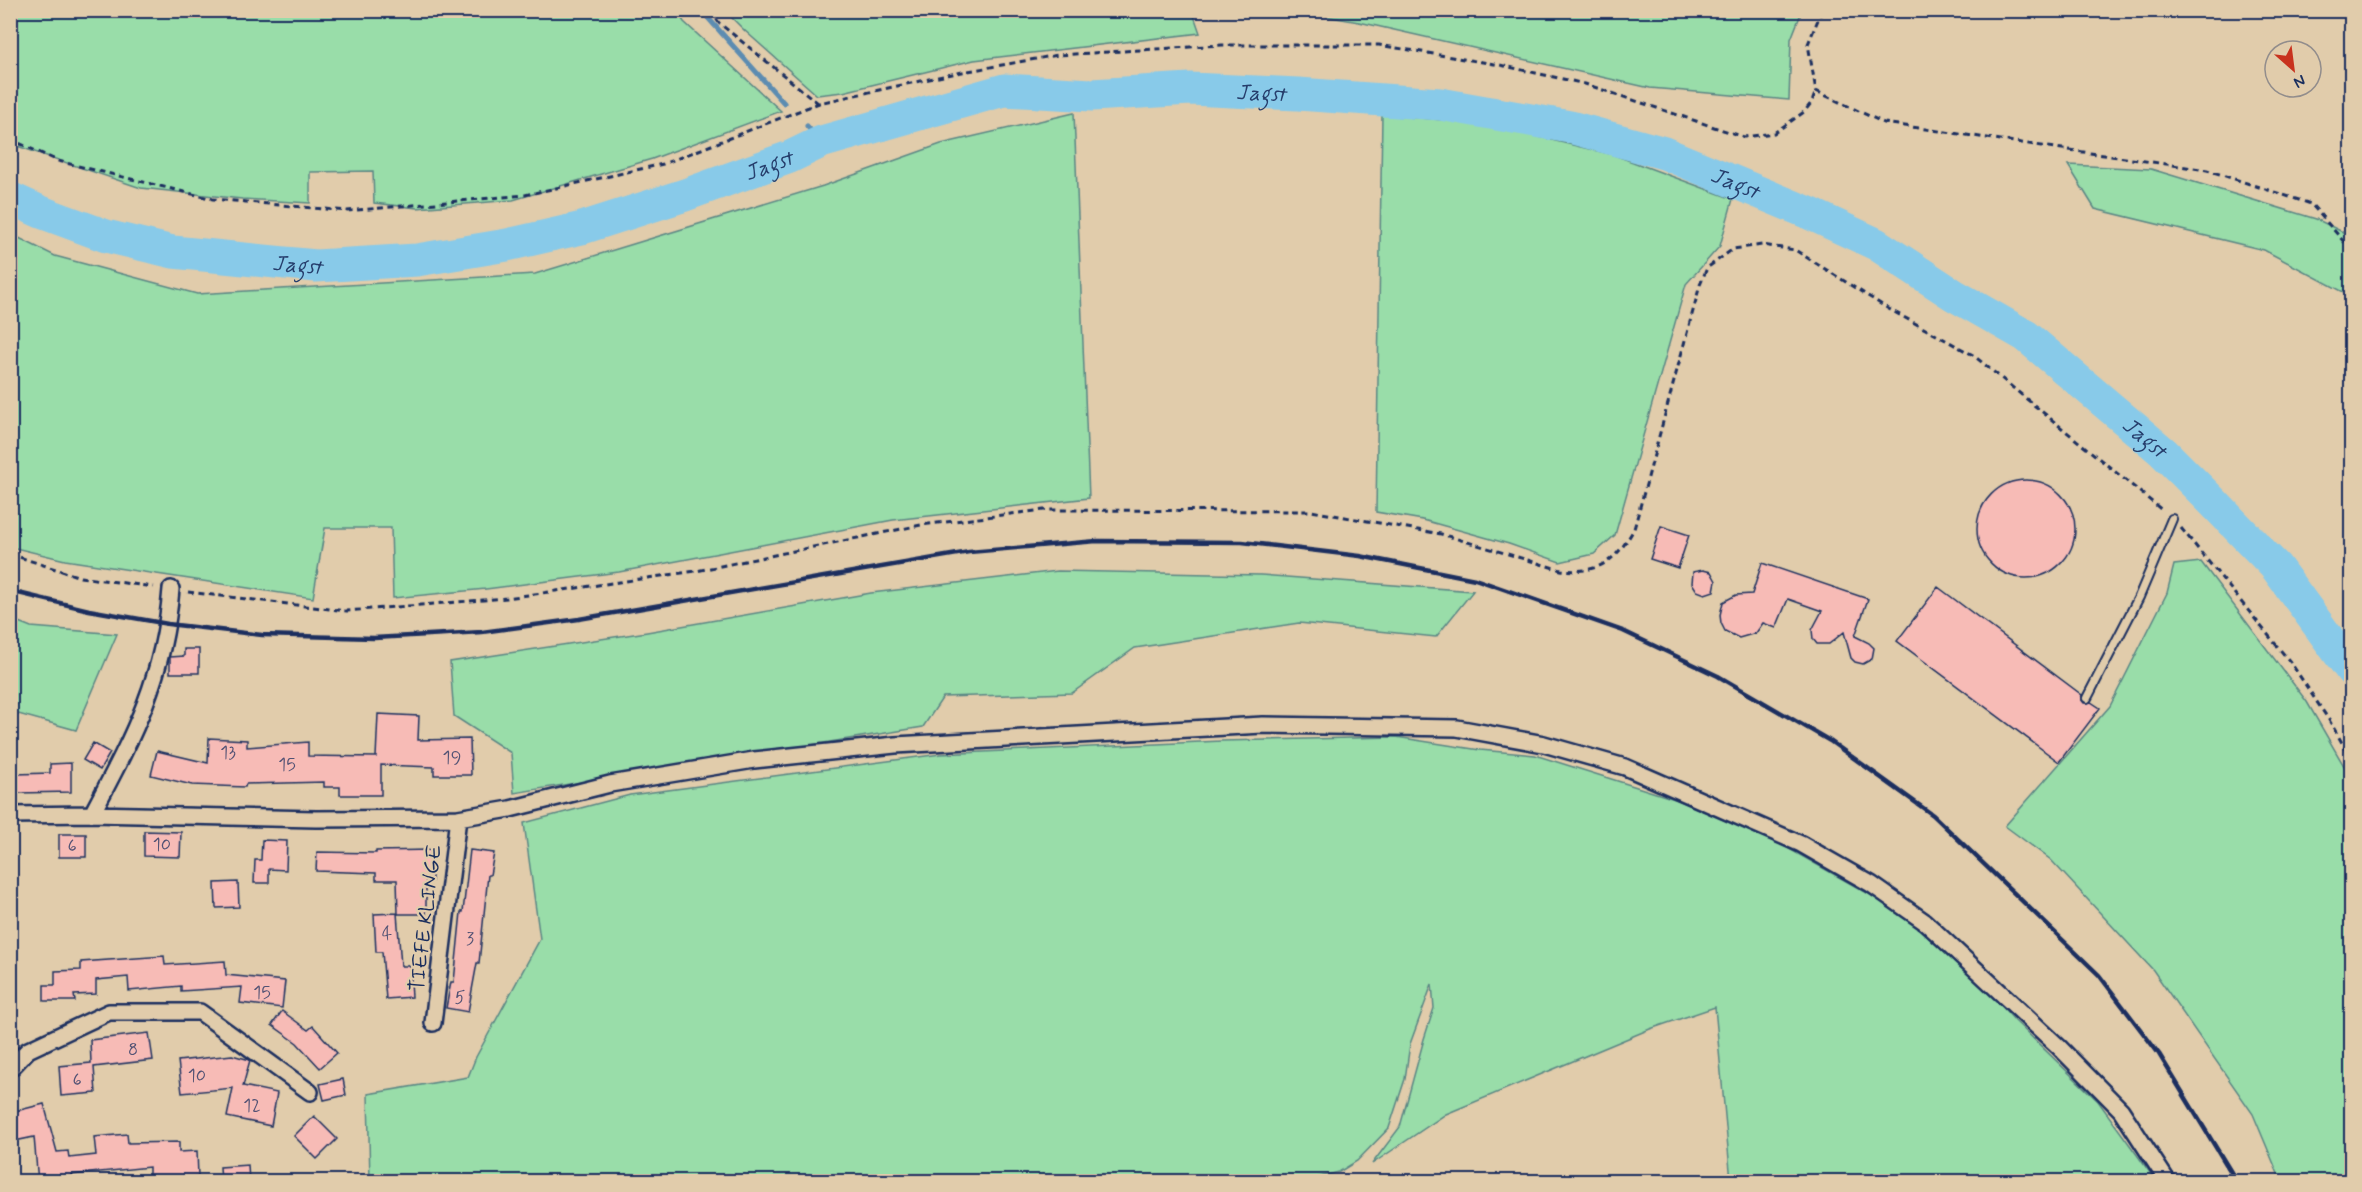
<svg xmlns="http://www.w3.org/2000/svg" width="2362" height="1192" font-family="Mynerve,sans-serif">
<rect width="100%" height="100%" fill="#e1ccab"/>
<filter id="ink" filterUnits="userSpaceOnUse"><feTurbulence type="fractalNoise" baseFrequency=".0167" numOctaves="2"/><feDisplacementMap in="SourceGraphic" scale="12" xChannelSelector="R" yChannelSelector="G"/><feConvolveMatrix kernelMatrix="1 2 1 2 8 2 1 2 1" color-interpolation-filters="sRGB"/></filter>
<g filter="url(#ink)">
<path fill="#99dda9" stroke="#5a8684" stroke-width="1.5" d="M1192,10l8,23 -226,27 -131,32 -26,3 -73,-65 -19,-19z
M10,11h667l7,11 97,89 -129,48 -139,41 -96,8 -43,-5 -1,-32 -63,1v31l-68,-4 -101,-11 -130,-44z
M1296,11h506l-11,28 -2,61 -139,-12 -291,-66z
M1074,113l15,385 -196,22 -274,52 -133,17 -93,9 -2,-70h-66l-12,70 -248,-38 -54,-13v-313l44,22 142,38 338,-20 288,-88 118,-42z
M1382,115l98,8 134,32 119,44 -13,47 -34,38 -71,251 -21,19 -34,8 -51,-18 -86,-24 -47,-8z
M2068,165l83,4 165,50 35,17v60l-87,-46 -169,-41z
M2201,562l106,140 44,76v403h-70l-28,-67 -100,-144 -102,-110 -46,-34 105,-120 57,-113 7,-28z
M1058,571l203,4 212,16 -37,46 -137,-14 -164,25 -63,45 -129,4 -20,30 -409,66 -3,-40 -57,-37 -4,-54 197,-30 224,-39z
M11,619l20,8 86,7 -41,96 -65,-18z
M1396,737l84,13 55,5 143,45 106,46 115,65 92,83 24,27 83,80 58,80h-425l-16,-174 -65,22 -204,85 -74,50 28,-37 24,-88 10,-31 -2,-24 -22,60 -5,35 -16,49 -32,33 -18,11 -34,9h-935l-2,-87 100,-17 8,-20 64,-118 -16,-116 106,-28 311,-41 281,-13z"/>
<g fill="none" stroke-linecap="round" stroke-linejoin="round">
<path stroke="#5c8cb1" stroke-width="5" d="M701,10l83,93
M807,126l14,16"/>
<path stroke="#88cae9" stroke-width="33" id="s1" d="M10,198l31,14 65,24 67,16 143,14 101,-6 90,-15 75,-17 103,-33 105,-38 31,-15 183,-52 88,5 98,-6 108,5 142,10 130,23 94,26 145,60 67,31 78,51 72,41 137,116 48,48 65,67 76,104"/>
</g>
<path fill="#f7bbb6" stroke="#1b2f5e" stroke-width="1.5" d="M1977 529a49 49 0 1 1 98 0a49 49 0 1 1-98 0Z
M1661,526l28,9 -11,33 -28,-9z
M1762,563l106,36 -13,37 14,7 5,5 -2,11 -9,5 -8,-2 -4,-4 -7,-26 -15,12h-12l-4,-5 -1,-9 10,-19 -34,-12 -12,29 -13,-5 -7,10 -17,5 -14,-7 -4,-8 -1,-8 3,-13 13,-7 16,-1z
M1703,570l8,2 5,9 -2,10 -9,3 -8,-3 -5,-8 1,-11z
M1938,587l144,108 -1,4 3,4 7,-1 9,6 -41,54 -162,-121z
M184,649h15v24h-29v-16l14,-1z
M378,714l41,2 -1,24 52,-1 1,36h-37v-8l-53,-2v30h-41v-8h-16v-5l-78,2 -1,3 -53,-2 -41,-10 6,-24 51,12 1,-25 38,2v7l61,-5v14l68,1z
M93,743l17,10 -10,17 -17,-10z
M71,763v29l-54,1 -1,-19 34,-1v-9z
M144,831l37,1 -1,25 -36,-1z
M59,834h27v23h-27z
M262,840l25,1 -1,29 -17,-1v14h-15l1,-23h6z
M431,850l1,31h-6v33h-28l-1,-34h-21v-7l-60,-2 1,-19 59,1v-2z
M470,850l24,3 -4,22h-2l-9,88h-2l-9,49 -22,-4 5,-26h3l7,-70h2z
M238,882l1,25 -23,1 -1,-25z
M397,913l4,53h9l2,31 -26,2 -4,-47h-6l-2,-38z
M164,956l1,9 60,-4 1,14 59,6 -3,27 -42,-5 2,-16 -61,4v-5l-52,5 -1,-14 -32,3v14l-22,1 1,6h-31v-16h11v-14l26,-1v-8z
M282,1011l26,19 5,-4 24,27 -17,15 -23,-25 -25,-18z
M149,1033l4,27 -59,7 2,26 -35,3 -2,-30 32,-3 -1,-23z
M232,1055l18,5 -7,26 34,7 -6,33 -44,-9 6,-29 -51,5 -4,-32z
M343,1079l3,16 -22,5 -4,-16z
M44,1104l13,48 11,-1 1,7 27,-3 -2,-18 33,-3 1,9 51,-1v10l18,-1 1,25 -49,1v-10l-78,8v7h-33l-4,-45 -24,5v-15l6,-1 -4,-14z
M314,1116l23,23 -20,20 -23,-23z
M248,1165l1,17h-28l-1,-15z"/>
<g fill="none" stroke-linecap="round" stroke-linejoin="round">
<g stroke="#1b2f5e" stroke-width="12">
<path id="lane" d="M2087,698l52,-101 33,-78"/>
</g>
<g stroke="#1b2f5e" stroke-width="20">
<path id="street" d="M92,814c41,-78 72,-135 79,-225
M10,815l82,-1 224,5 142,-1 52,-9 100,-25 144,-24 141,-15 368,-20 194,3 87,16 81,23 176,77 70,40 54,38 134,125 62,63 47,72
M433,1023l25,-205
M10,1069l18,-19 81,-38h91l110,80"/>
</g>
<path stroke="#1b2f5e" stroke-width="3" stroke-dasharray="6 4.5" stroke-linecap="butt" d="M711,10l8,13 99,80
M1822,10l-14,34 8,47 68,32 323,47 104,34 41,47
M10,139l48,22 155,38 134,12 178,-16 138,-31 156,-61 138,-30 101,-18 164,-10h157l121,20 85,19 159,53 30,-4 30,-21 8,-10 4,-11
M2181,528l110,135 38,57 23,40
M10,554l70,23 74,10
M188,592l159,19 160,-13 189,-27 225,-46 123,-15 267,1 130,23 120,36c38,4 55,-9 73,-41l66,-244 7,-17 26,-19 29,-4 33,5 92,58 86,47 190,156"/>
<use href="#lane" stroke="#e1ccab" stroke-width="8"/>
<use href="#street" stroke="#e1ccab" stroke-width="15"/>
<path stroke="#1b2f5e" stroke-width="4.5" d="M10,591l79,19 79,14 94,11 112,3 108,-6 97,-13 390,-67 128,-11 145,1 118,14 115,23 148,52 95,45 112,65 103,74 166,160 60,79 78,128"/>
</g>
</g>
<g text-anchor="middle" stroke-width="4.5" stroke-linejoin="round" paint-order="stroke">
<g font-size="18" fill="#525274">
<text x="228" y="758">13</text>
<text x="452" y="763">19</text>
<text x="287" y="770">15</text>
<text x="162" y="850">10</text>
<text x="72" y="851">6</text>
<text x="387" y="939">4</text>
<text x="470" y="944">3</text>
<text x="262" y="998">15</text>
<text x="460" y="1003">5</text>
<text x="133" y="1055">8</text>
<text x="197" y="1081">10</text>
<text x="77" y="1085">6</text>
<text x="252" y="1111">12</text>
</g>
<g font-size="21" fill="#1b2f5e" stroke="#e1ccab">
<text transform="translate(425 918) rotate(-83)" y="7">TIEFE KLINGE</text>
</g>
<g font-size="22" font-style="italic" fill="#263e6c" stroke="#e1ccab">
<text dy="8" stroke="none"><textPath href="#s1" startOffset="1287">Jagst</textPath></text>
<text dy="8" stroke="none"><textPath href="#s1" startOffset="782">Jagst</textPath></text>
<text dy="8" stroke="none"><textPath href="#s1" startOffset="1773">Jagst</textPath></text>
<text dy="8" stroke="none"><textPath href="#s1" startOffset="297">Jagst</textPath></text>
<text dy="8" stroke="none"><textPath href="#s1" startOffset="2259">Jagst</textPath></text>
</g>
</g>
<rect width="2362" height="1192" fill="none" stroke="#e1ccab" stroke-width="36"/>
<rect x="18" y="18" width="2326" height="1156" fill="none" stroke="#1b2f5e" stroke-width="2" filter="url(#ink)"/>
<g transform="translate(2293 69) rotate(152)"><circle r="28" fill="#e1ccab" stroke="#928d8c" stroke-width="1.5"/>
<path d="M0-4.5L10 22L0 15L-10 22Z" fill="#c8321e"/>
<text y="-9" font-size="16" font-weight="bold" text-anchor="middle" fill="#1b2f5e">N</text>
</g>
</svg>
